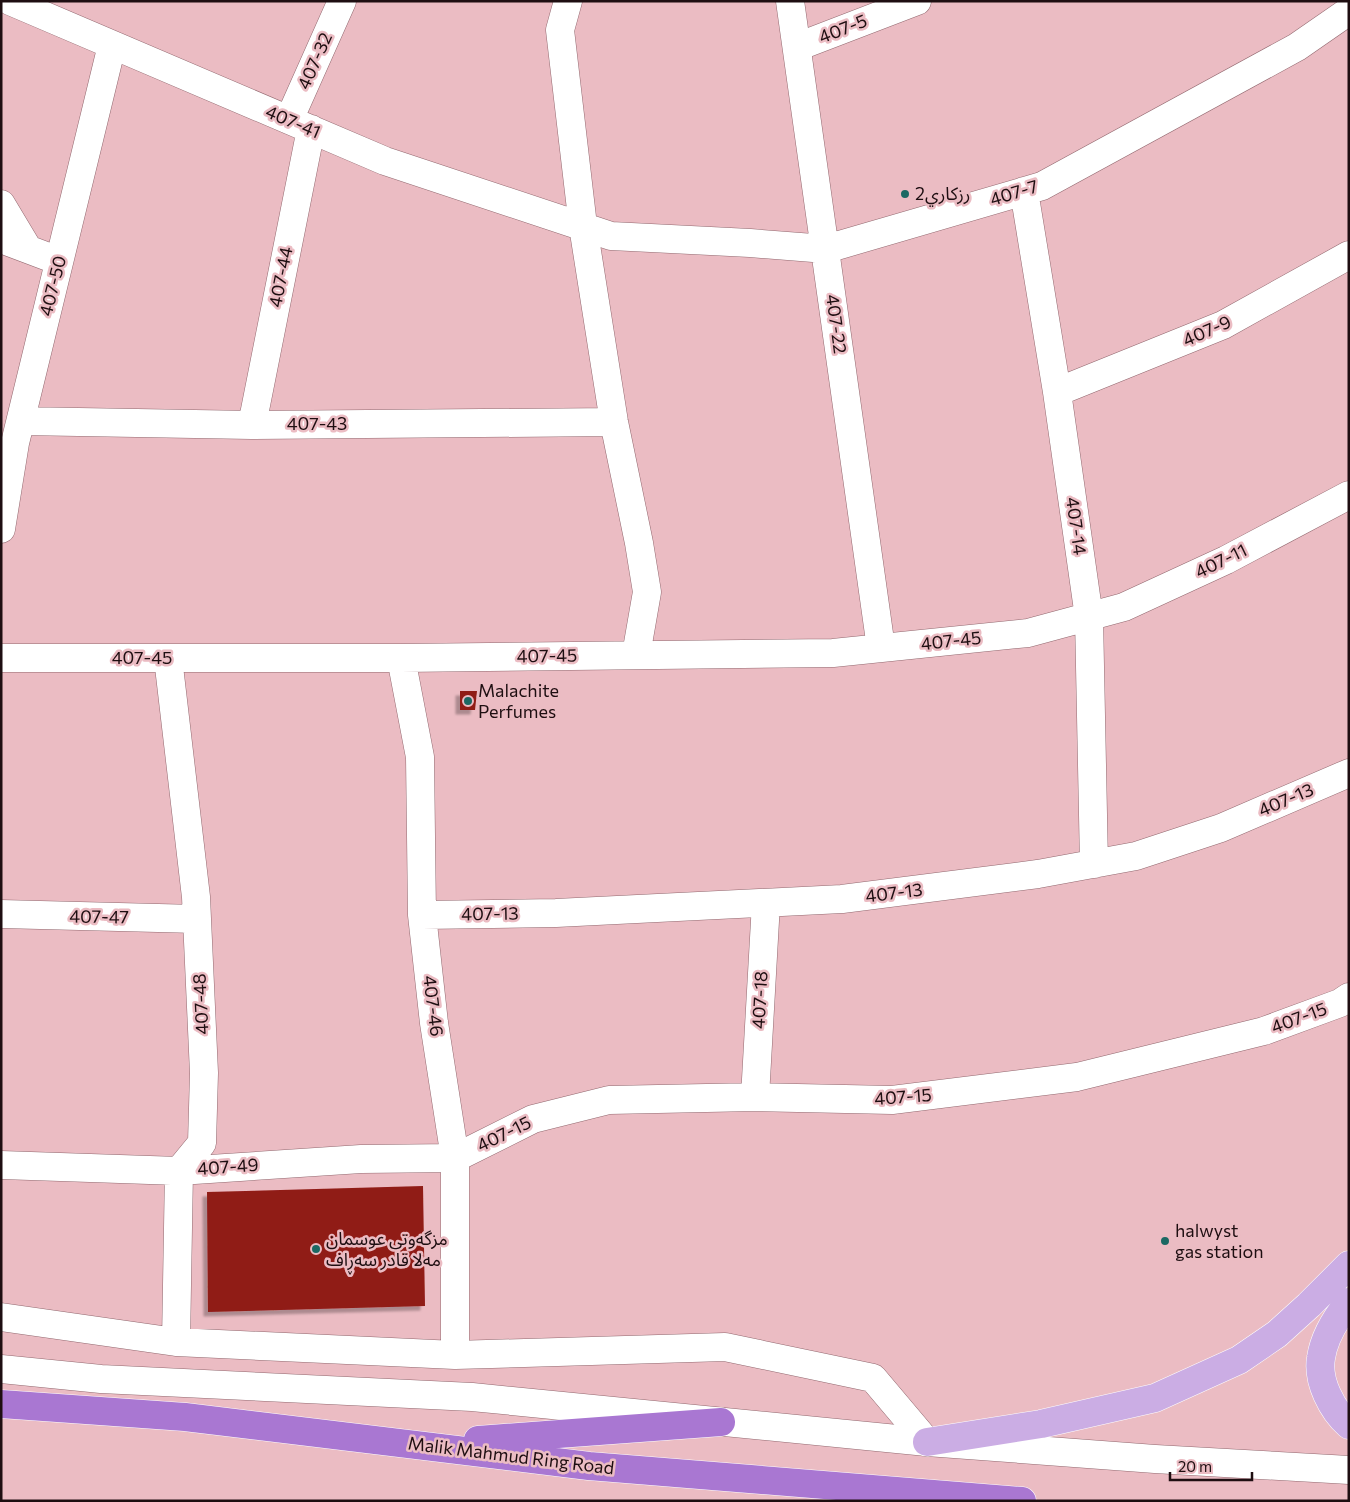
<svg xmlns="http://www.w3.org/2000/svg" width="1350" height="1502" font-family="Commissioner,'Noto Sans Arabic',sans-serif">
<defs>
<filter id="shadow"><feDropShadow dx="-4.5" dy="4.5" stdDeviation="1" flood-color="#0004"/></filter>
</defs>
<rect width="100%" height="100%" fill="#ebbcc3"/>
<path fill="#901b16" filter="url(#shadow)" d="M460,691h17l-2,19h-15z
M423,1186l2,120 -217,6 -1,-120z"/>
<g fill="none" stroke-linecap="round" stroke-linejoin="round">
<g stroke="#92686f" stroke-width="29">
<path id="street" d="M10,1l375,160 226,75 139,7 76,6 216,-63 255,-139 52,-36
M568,1l-8,29 23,196 31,196 25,121 8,49 -11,63
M790,1l91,647
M797,47l120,-46
M289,120l53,-119
M1024,191l33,201 32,225 5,247
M1,204l27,45
M1,239l58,22
M1057,392l166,-67 126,-70
M21,421l231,4 362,-3
M252,425l59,-296
M1,529l14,-86 97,-398
M1,658h400l432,-5 195,-20 96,-26 102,-47 123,-65
M168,658l28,239 8,176 -2,70 -23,28 -3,171
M401,658l19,99 2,158 12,108 21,135v197
M1,914l196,5
M422,915l134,-2 286,-14 196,-25 98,-18 85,-28 128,-55
M755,1097l11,-194
M1,1165l178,6 182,-12 94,-1 78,-39 76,-19 146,-3 137,3 185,-23 187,-46 76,-28 9,-6
M1,1317l175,25 279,13 270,-8 148,31 54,64"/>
</g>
<g stroke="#92686f" stroke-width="29">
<path id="secondary" d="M1,1369l100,10 371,18 455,45 228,17 194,11"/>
</g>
<g stroke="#fff" stroke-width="29">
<path id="primary" d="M1349,1302c-13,16 -25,35 -28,56 -4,23 11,52 28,67
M927,1442l114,-18 114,-26 84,-38 38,-26 32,-29 40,-40"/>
</g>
<g stroke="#fff" stroke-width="29">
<path id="highway" d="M1,1404l184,13 404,49 433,35
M478,1440l243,-18"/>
</g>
<use href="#street" stroke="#fff" stroke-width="28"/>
<use href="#secondary" stroke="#fff" stroke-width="28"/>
<use href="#primary" stroke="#cbade4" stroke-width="28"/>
<use href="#highway" stroke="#a977d2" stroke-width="28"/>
</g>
<g fill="#1c6863" stroke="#ebbcc3" stroke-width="2">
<circle cx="905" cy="194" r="5"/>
<circle cx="468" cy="701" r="5"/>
<circle cx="1165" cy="1241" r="5"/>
<circle cx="316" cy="1249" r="5"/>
</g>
<g text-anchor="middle" stroke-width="5" stroke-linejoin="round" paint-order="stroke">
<g font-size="18" fill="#1e0e11" stroke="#ebbcc3">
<text transform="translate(843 29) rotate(-21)" y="6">407-5</text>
<text transform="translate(315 61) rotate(-66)" y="6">407-32</text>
<text transform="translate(293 122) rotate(23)" y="6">407-41</text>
<text transform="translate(1014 193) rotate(-17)" y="6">407-7</text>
<text transform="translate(281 277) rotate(-79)" y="6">407-44</text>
<text transform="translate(53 286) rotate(-76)" y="6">407-50</text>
<text transform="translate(836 324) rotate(82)" y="6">407-22</text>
<text transform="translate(1207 331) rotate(-24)" y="6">407-9</text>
<text x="317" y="430">407-43</text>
<text transform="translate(1076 526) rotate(82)" y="6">407-14</text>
<text transform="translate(1221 561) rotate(-26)" y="6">407-11</text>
<text transform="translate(951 641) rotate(-6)" y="6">407-45</text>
<text transform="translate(547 656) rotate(-1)" y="6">407-45</text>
<text x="142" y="664">407-45</text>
<text transform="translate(1286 800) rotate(-23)" y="6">407-13</text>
<text transform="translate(894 893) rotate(-7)" y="6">407-13</text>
<text transform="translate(490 914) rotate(-1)" y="6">407-13</text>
<text transform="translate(99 917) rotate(1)" y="6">407-47</text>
<text transform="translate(760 1000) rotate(-87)" y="6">407-18</text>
<text transform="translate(201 1004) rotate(-93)" y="6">407-48</text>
<text transform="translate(433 1006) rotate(83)" y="6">407-46</text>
<text transform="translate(1299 1018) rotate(-20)" y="6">407-15</text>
<text transform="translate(903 1097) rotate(-4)" y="6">407-15</text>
<text transform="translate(504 1134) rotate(-26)" y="6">407-15</text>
<text transform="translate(228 1167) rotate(-4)" y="6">407-49</text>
<text transform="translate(511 1456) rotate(7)" y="6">Malik Mahmud Ring Road</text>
</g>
<g font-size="18" fill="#1e0e11" stroke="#ebbcc3" text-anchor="start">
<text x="915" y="200">رزكاري2</text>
<text x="478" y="697">Malachite<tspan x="478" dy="21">Perfumes</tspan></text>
<text x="1175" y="1237">halwyst<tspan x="1175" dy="21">gas station</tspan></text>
<text x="326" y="1245">مزگەوتی عوسمان<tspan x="326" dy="21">مەلا قادر سەڕاف</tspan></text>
</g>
</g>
<rect width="1350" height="1502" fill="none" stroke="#1e0e11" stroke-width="5"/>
<path d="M1170 1472v8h82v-8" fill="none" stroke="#1e0e11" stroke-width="2.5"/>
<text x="1178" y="1472" font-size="15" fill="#1e0e11" stroke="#ebbcc3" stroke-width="4" paint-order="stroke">20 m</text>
</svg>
